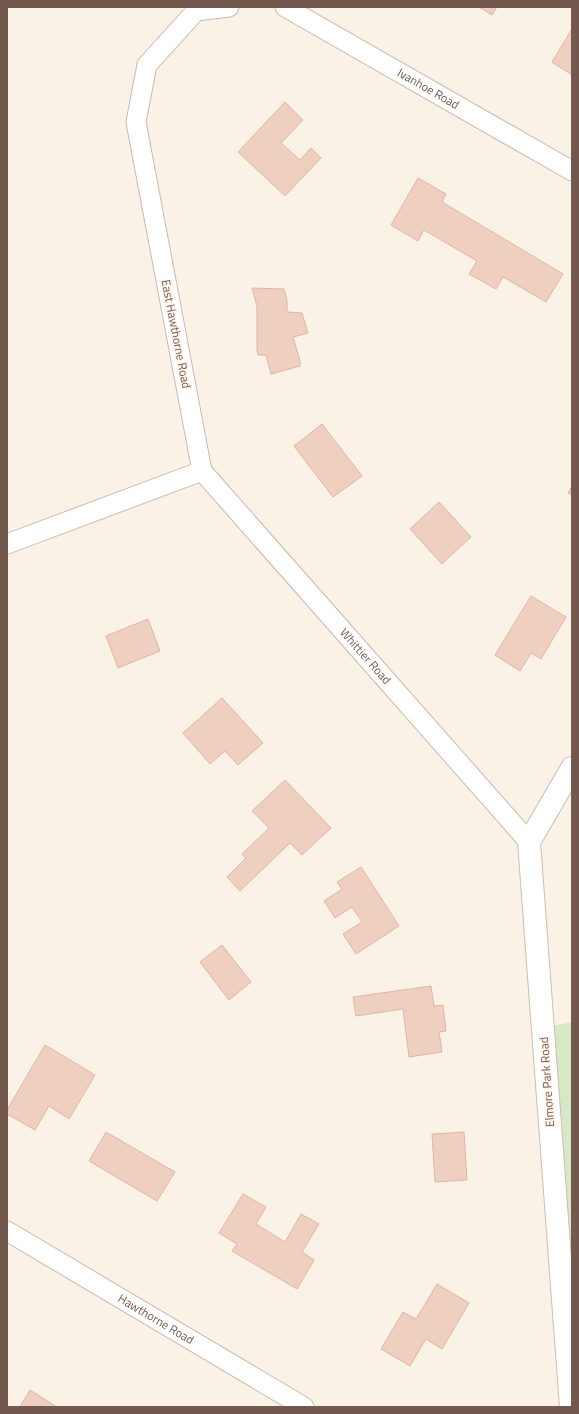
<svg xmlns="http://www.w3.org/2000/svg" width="579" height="1414" font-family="'Titillium Web',sans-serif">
<rect width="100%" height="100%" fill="#fbf2e7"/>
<path fill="#d6e8c6" d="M572,1022v307l-29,-301z"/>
<path fill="#efcfc0" stroke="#e0b5a2" d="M479,7h18l-5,8z
M572,29v46l-20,-13z
M285,102l18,18 -22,23 19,17 11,-12 10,10 -36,38 -47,-44z
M418,178l28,16 -4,8 121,72 -17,28 -43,-25 -7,12 -27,-15 8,-13 -53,-31 -6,11 -27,-16z
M252,288l32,1 3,11v12l15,1 6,20 -15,4 7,24v5l-29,8 -5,-19h-8l-1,-5v-44z
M322,424l40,52 -29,21 -39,-51z
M572,486v9l-4,-2z
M439,502l32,35 -29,27 -32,-35z
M531,596l35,21 -25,42 -10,-6 -11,18 -25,-16z
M148,619l12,32 -42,17 -12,-32z
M222,698l41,45 -25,22 -13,-14 -15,13 -27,-31z
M285,780l46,48 -29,27 -12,-12 -50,48 -13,-14 19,-19 -4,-4 27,-26 -17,-17z
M361,867l38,59 -43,28 -13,-20 19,-12 -10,-15 -17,11 -11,-17 18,-12 -5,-7z
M222,945l29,37 -22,18 -29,-38z
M431,986l3,20 9,-1 3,26 -7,1 3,20 -33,5 -6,-48 -47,7 -3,-19z
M45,1045l50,30 -26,44 -20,-13 -14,24 -28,-16v-4z
M106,1132l69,40 -18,29 -68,-40z
M464,1132l3,48 -32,2 -3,-48z
M243,1194l23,13 -10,17 29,18 16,-28 18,10 -17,28 12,8 -17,29 -65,-38 5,-7 -18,-11z
M437,1284l32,19 -27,46 -16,-10 -16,27 -29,-17 22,-37 13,7z
M30,1390l27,17h-37z"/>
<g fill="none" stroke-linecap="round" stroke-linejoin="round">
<g stroke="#ccb9ae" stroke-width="21">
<g id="street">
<path id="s1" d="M285,7l287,164"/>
<path d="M202,471l-66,-349 11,-57 49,-54 33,-4"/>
<path id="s2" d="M202,471l327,371"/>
<path d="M7,544l195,-73"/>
<path id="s3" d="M7,1231l297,176"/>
</g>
</g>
<g stroke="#d1bbae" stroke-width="24">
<path id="secondary" d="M571,1407l-42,-565 43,-74"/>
</g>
<use href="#street" stroke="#fff" stroke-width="19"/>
<use href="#secondary" stroke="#fff" stroke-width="22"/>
</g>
<g text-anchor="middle" stroke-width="3" stroke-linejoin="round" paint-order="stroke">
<g font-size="12" fill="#73584d" stroke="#fef6ed">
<text dy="4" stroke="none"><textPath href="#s1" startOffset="165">Ivanhoe Road</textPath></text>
<text transform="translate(176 334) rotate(79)" y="4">East Hawthorne Road</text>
<text dy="4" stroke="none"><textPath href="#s2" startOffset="247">Whittier Road</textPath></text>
<text transform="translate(547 1082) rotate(-94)" y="4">Elmore Park Road</text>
<text dy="4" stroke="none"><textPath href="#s3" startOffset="173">Hawthorne Road</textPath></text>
</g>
</g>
<rect width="579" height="1414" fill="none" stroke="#73584d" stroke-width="16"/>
</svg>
